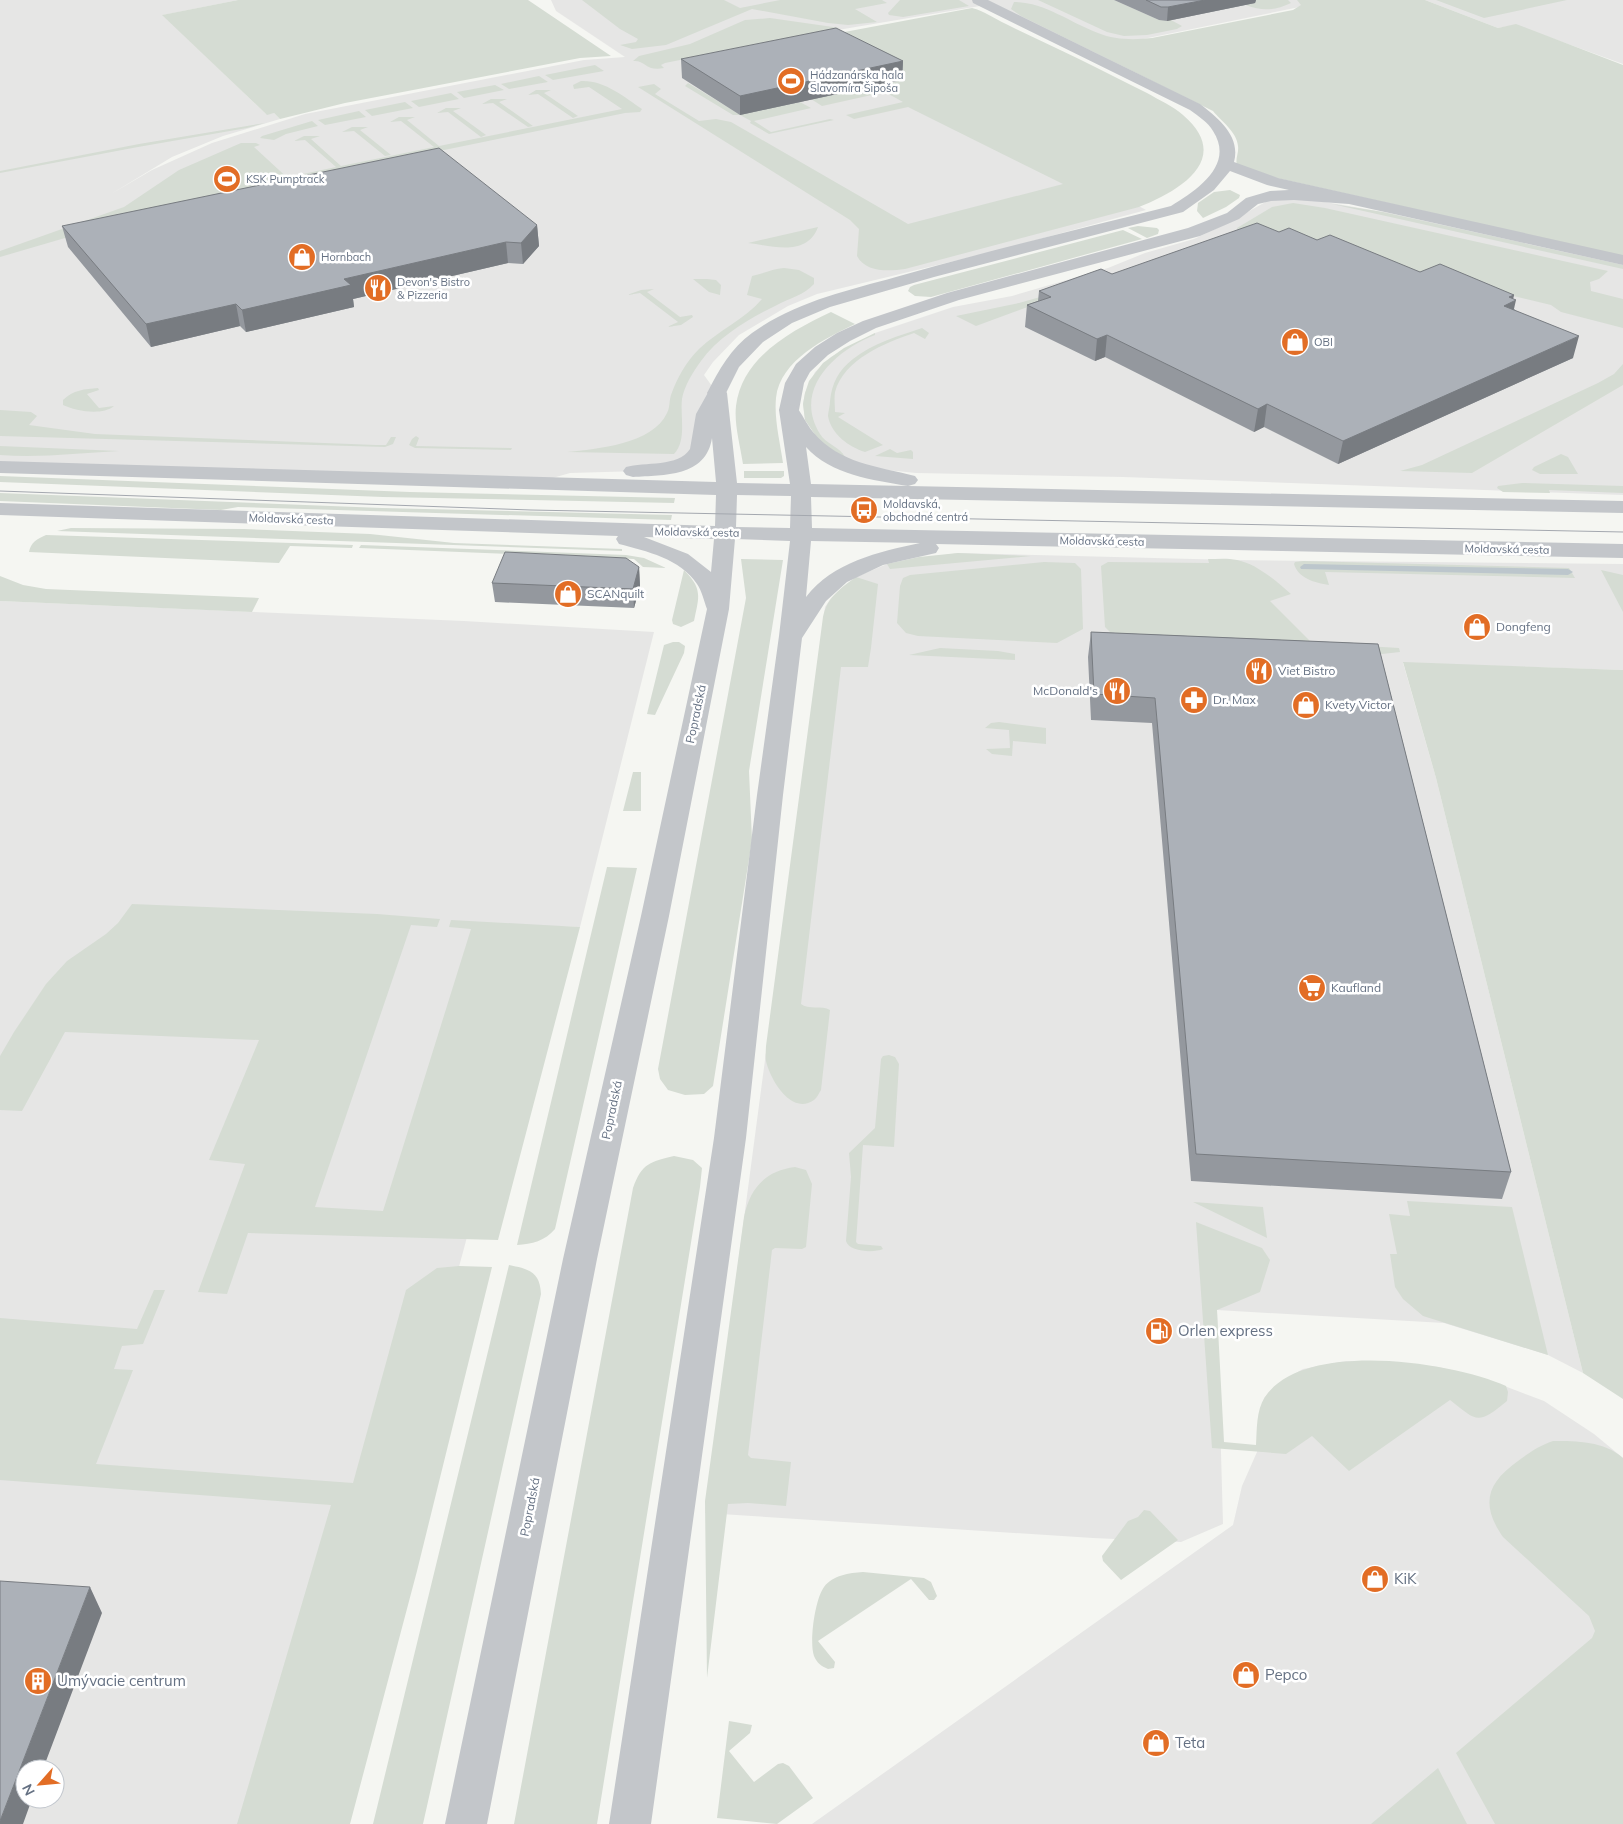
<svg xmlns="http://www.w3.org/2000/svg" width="1623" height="1824" font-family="Mulish,sans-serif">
<rect width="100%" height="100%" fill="#f5f6f2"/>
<path fill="#e6e6e5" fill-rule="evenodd" d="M0,0h238l-75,15 103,99 8,-1 6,6 -57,17 -51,21 -61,37 41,-24 60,-27 93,-29 279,-54 41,-3 -69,-46 -5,-11h783l-250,51 -98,-46 -166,28 326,177 -146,40 -183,44 -29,12 -49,29 -26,27 -9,13 13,18 -18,60 -59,18 -70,2 -35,10 -535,-17z
M1425,0h198v64l-107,-39 -18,3z
M1308,199l75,13 240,53v230l-500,-18 -207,-4 -39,-4 -38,-12 -34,-37 -2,-16 2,-11 10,-21 16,-15 44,-24 78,-26 59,-11 96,-28 37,-15 49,-14 34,-16 41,-23z
M958,553l275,7 390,4v106l-220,-7 33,115 147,595 -35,-18 -104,-32 -227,-13 6,214 -42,18 -88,-4 -388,-25 120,-906 6,-9 25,-21 31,-13z
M0,601l464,20 190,11 -74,295 -30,-1 -87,326 -156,572h-307zM25,1769h30v30h-30z
M1346,1361l52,2 41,4 55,15 50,19 50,33 29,24v366h-811l421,-299 9,-39 15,-34v-24l7,-30 8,-9 15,-11 16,-9z"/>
<path fill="#d5dcd3" d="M238,0h290l83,56 -31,2 -235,45 -65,16 -6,-6 -7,2 -105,-100z
M582,0h142l16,8 40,-8h102l5,3 -32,6 22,13 -29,3 -20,-2 -76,-14 -86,36 -34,4 -12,-4 16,-3 2,-3 -18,-10z
M900,0h59l10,6 -66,11 -14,-2 -1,-2z
M1038,0h76l45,20h12l11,6 -5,3 -30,6 -23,1 -17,-4z
M1247,0h41l3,3c-15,7 -28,9 -45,2z
M1297,0h128l73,28 18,-4 107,41v191l-373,-84 -13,-7c-2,-6 2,-12 1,-19 -1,-14 -17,-25 -25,-35l-192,-95 -10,-7 3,-7c30,0 57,21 84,31 17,7 36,7 54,5l141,-28 8,-5z
M1436,0h131l-83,18z
M972,8c12,3 23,11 34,16 24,12 49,23 73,35 23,11 45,23 68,34 12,7 26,13 36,22 51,44 -4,76 -44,92l-234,62c-16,2 -39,4 -48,-13l2,-27 -9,-9 -212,-133 16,-3 7,5 -6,5 44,27 17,-2 15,3 177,102 155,-40 -155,-77 -54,12 -8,-4 57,-13 -18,-10 -63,14 -11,-7 7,-62z
M770,18l70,10 -175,35 -4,2 3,3c-18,4 -18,-8 -31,-7l6,-5 51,-12 55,-24z
M595,65l9,6 -51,9 -8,-5z
M539,76l9,6 -39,7 -8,-5z
M581,81c24,-1 43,16 61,28l-2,3 -15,1 -317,65 -5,-4 33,-7 -31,-27 -11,1 10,-5h16l-9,3 30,27 93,-19 -33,-26 -11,1 9,-5h16l-8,3 32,26 183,-37 -33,-22 -15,2 -1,-4z
M688,83l51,31 61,-12 11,6 -57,13 17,11 59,-13 4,1 -65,14 -19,-11 1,-2 -11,-6h-7l-48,-29z
M495,85l9,5 -40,8 -7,-6z
M536,90h15l-7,3 34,23 -5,2 -35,-24 -10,1z
M451,93l8,6 -40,8 -8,-6z
M491,99h16l-8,3 34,24 -5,1 -35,-24 -11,1z
M405,102l8,6 -41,8 -7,-6z
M446,108h15l-8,3 33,24 -5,2 -33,-25 -11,1z
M359,111l7,6 -41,8 -7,-5z
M312,121l6,5 -32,8 -12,6 -14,-2 2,-2z
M265,123l-18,5 -109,19 -138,26v-2l139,-27z
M352,127h16l-8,3 31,25 -6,1 -31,-25 -12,1z
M241,143h15l4,2 -6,2 38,35 -188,39 -39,17 -65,19v-6l124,-44 55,-37z
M1230,190l10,5 -1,3 -13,9 -23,11 -6,-7 1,-8 16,-11z
M1293,203l32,5 283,63 -9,8 -9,3 1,9 32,8v29l-62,-16 -10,-7 -313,-74 -1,-3 35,-21z
M1332,204l51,8 240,53v4z
M1138,226l19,2 2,2 -1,4 -11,4 -19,-10z
M818,227c-11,30 -45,19 -70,16z
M1123,230l19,9 -211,58 -16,-1 -7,-5 2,-4 4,-2z
M784,268l15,2 15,8v6c-10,11 -24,14 -37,21 -27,13 -58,31 -76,56 -8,11 -17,25 -19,38 -2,17 5,42 -8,55l-107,-2c30,-3 86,-8 100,-39 3,-5 2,-12 4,-18 6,-17 15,-33 28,-46 20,-19 45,-29 63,-50l-15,-4 5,-19c10,-2 20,-7 32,-8z
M707,279l9,1 5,5 -1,10 -11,-3 -16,-13z
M1104,279l-128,47 -20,-10 63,-13z
M654,289l-7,3 33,25 12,-2 1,2 -12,8 -14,2 11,-5 -38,-29 -13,2 14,-5z
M831,312l24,12c-29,14 -75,36 -79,74 -2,21 4,44 7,65l-40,1c-3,-19 -9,-40 -7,-58 6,-49 55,-75 95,-94z
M922,328l7,5 -4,6 -11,-6c-29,10 -70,26 -79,59 -1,6 0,14 0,20l10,1 -7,4 45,28 -18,7c-16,-5 -34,-18 -37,-36 0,-4 2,-10 2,-15 2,-18 8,-30 23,-42 20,-16 46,-23 69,-31z
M875,333v2c-39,15 -83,54 -55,99 6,10 20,13 25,23l-21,-9 -19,-28 -2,-16 2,-11 4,-12 14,-18 21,-15z
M1623,364v21l-151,88 -72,-2 22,-6 176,-82 16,-9z
M98,388l1,2 -12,4 12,14 15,-2c-12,10 -38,5 -51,-1v-5c10,-10 22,-11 35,-12z
M0,410l31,2 6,4 -8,9 66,9 281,11h10l5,-8h5l-3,7 -8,3 -385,-11z
M416,436l3,2 -3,8 96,2 -1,2 -96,-2 -6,-3 3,-6z
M0,446l119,5c-40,2 -79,7 -119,4z
M890,449l7,4 14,-3 2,2v7l-38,-3z
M1561,454l7,3 10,17h-38l-8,-4 2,-3z
M744,471h40v5l-3,2h-37z
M0,476l410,16 265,6 -1,5 -291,-6 -383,-15z
M1522,483l101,3v7l-74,-3 1,3 -47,-1 -6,-4 1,-2z
M0,493l382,15 290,7 -1,5 -433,-13 -17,3 -221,-9z
M71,528l173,1 126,5 84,9 168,6v2l-565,-20z
M46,535l307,10 -1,3 -62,-2 -11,17 -250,-11c2,-10 8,-13 17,-17z
M361,545l265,10 18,3 22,10 -23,-1 -9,-8 -275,-11z
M958,553l73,3 -141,13 -3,-5 32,-7z
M741,559l42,1 -34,211 3,69 -39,246 -9,8 -19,1 -17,-5 -8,-11 -2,-10 88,-471z
M1208,559c9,0 20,-1 29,1 20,4 39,21 54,34l-21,7 46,46 17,-3 66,4 1,4 -27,3 -261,-21 -7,-7 -4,-61 7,-4 101,1z
M1303,561l266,7 6,10 -250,-6 4,13c-14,-2 -31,-7 -35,-21l1,-2z
M1044,562l31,1 6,6 2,60 -26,14 -139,-7 -12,-3 -9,-10 3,-37 3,-8 7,-3z
M684,570c19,19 15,27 10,51l-13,6 -8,-3 -1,-4z
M1601,570l22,5v37z
M0,576l23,9 23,4 213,9 -7,14 -252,-11z
M856,577l22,7 -7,64 -3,19h-27l-40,337c7,6 21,1 29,6l-9,80c-2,3 -4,8 -7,10 -23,16 -44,-21 -48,-39 -1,-5 0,-10 0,-15l57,-429c4,-20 18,-29 33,-40z
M673,642h6l6,4 -1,7 -29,62 -8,-1 17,-69z
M940,648l58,3 17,3v6l-106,-5z
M1403,662l220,8v729l-40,-26 -147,-595z
M999,722l47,6v16l-33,-3 -1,15 -20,-2 -6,-5 24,-1 -1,-18 -24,-2 6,-5z
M633,772h8v39h-18z
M607,867l30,1 -82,361c-10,12 -23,15 -38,16z
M132,904l245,10 63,5 -3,8 -26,-2 -96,282 68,4 88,-282 -22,-2 2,-7 129,7 -82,313 -250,-7 -21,61 -29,-2 47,-128 -36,-4 50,-120 -194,-8 -43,79 -22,-1v-54l14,-24 32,-48 21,-23 39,-27 12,-11z
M889,1055l6,2 4,7 -5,83 -31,-2 -7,97 2,2 23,2 2,3c-9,4 -34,3 -37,-8l5,-64 -2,-24 26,-25 6,-69 2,-3z
M674,1156l19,4 9,8 -2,19 -103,637h-83l119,-636c9,-25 17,-26 41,-32z
M795,1167l11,3 6,14 -6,63 -4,2 -27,-1 -3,2 -24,205 3,3 40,4 -5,44 -38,-3 -20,1 -21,174 -2,-177 39,-284c6,-29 21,-46 51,-50z
M1407,1201l105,6 36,148 -125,-39 -20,-17 -8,-12 -5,-33h7l-8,-40 21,2z
M1193,1202l70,5 4,31z
M1196,1222l66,26 8,12 -10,32 -43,18 7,132 32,3c1,-15 0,-35 9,-48 39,-58 187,-35 241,-11l2,6 -1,9c-30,25 -30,20 -57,-1l-101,71 -37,-35 -26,18 -74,-6z
M509,1265c19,4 31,6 32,29l-118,530h-50z
M459,1266l33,1 -75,304 -67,253h-113l94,-319 -331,-25v-162l137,11 17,-39h11l-22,54 -21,2 -8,23 19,1 -37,94 257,19 53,-193 31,-22z
M1553,1441c24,0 51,0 70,17v366h-128l-39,-71 136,-115 3,-7 -6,-15 -86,-79c-23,-33 -16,-54 15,-76 12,-9 21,-15 35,-20z
M1144,1510l6,1 28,29 -57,40 -18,-19 -1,-5 26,-35 10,-4z
M863,1572l61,6 7,4 6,14 -3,4h-5l-18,-21 -93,62 17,21 -1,6 -6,1c-7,-3 -11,-6 -14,-13 -5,-14 1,-57 10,-69 9,-12 25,-14 39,-15z
M729,1721l23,4 -2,8 -21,18 25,31 24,-18 5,-1 6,3 24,32 -36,26 -60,-6z
M1438,1768l29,56h-96z"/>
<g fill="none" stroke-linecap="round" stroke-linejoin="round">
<path fill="#bcc6cc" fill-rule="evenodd" d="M1304,564l264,5 5,3 -5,3 -267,-6 -1,-2z"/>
<path fill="#c3c6ca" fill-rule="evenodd" d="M972,0h16l212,104c18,14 41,32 34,58l44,16 345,77v10l-274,-61 -55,-4 -23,1 -13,3 -19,15 -39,17 -241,64 -83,28 -26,13 -22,14 -18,17 -6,11 -5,27 -3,4 -7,2 -7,-2 -3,-4 6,-27 11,-19 19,-17 22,-14 26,-12 84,-28 241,-65 39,-15 19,-15 24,-7 19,-1 -22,-5 -37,-14 -16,19 -31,22 -249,65 -104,30 -38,16 -29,19 -24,25 -15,30 -7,2 -7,-2 -3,-4c12,-23 24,-45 45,-60 43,-31 94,-42 144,-56 91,-26 184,-48 275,-71 26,-16 64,-41 42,-75 -5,-9 -15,-15 -23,-21l-217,-107z"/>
<path fill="#c3c6ca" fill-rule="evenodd" d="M717,387l7,2 3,4 10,90 53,1 -11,-74 3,-4 7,-2 7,2c6,8 10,17 17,26 27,32 64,34 102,44l3,4 -3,4 -7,2 715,15v12l-812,-16 1,31 811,16v14l-687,-14 3,4 -3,5 -53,12 -36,17 -21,19 -24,37 -19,157 -37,343 -95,686h-42l105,-686 43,-343 22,-159 11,-95 -55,-2 -6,70 -60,307 -72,343 -110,565h-42l118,-565 78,-343 66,-307c-3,-8 -5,-18 -10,-25 -16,-25 -51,-33 -78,-40l-3,-5 2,-3 -618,-21v-12l715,23 1,-31 -716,-22v-12l716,21 -4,-44c-6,39 -48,37 -79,39l-7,-2 -3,-4 3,-4c18,-5 53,0 64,-18l6,-35 14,-25zM806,447c25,28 67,33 102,39l-97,-2zM737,495l54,1 -1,32 -54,-1zM644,537l70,2 -3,33 -23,-18zM811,541l109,2c-42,9 -87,19 -114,54z"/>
<path stroke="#a4a8af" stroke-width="1" d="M0,491l531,19 1092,22"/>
</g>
<path fill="#94989e" d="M1114,0h142l-1,3 -88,18 -8,-1z
M681,59l222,2 -1,19 -162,35 -58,-37z
M537,225l2,21 -16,18 -15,-1 -155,36 1,8 -108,25 -6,-6 -89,21 -83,-100 -6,-21z
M1279,232l38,8 103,32 94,23 -1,4 1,10 59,49 -235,106 -74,-37 -10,5 -149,-75 -10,4 -70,-34 2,-22 11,-4 1,-10 73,-17z
M639,567l1,19 -6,22 -139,-6 -3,-19z
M1091,632l287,12 133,528 -9,27 -311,-18 -39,-458 -61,-3 -3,-63z"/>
<path fill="#787c81" d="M1205,0h51l-1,3 -88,18 1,-14z
M903,61l-1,19 -162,35v-19z
M537,225l2,21 -16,18 -2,-21z
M506,242l2,21 -155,36 1,8 -108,25 -4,-22 102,-31z
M1514,295l-2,7 4,-2 -5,22 -7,-16 5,-9z
M236,304l4,22 -89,21 -5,-23z
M1107,335l-2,22 -10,4 2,-22z
M1579,336l-6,22 -235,106 5,-23z
M1267,404l-3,23 -10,5 4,-23z
M639,567l1,19 -6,22 -1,-19z
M90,1587l12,26 -59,156h-18v30h7l-9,25h-23v-3z"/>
<path fill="#acb1b8" stroke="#787c81" d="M1146,0h59l-37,7h-7z
M836,28l67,33 -163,35 -59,-37z
M439,148l98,77 -16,18 -15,-1 -162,37 7,6 -109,25 -6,-6 -90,20 -84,-98z
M1257,223l22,9 10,-4 28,12 13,-5 90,37 20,-8 74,31 -5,2 7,3 -12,6 75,30 -236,105 -76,-37 -9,5 -151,-74 -10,4 -70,-34 24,-8 -12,-6 62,-22 11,5z
M505,552l121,6 13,9 -6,22 -141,-6z
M1091,632l287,12 133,528 -315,-18 -41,-456 -61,-4z
M0,1581l90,6 -90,234z"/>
<defs>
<g id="stadium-disc" transform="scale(1.4375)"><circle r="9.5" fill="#e26d25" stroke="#fff"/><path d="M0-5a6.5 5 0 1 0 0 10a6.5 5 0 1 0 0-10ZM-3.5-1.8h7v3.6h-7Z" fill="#fff"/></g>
<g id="shop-disc" transform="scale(1.4375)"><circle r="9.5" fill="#e26d25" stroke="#fff"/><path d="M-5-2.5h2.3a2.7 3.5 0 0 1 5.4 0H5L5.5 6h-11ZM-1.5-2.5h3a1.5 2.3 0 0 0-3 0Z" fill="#fff"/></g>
<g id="restaurant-disc" transform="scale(1.4375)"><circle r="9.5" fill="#e26d25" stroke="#fff"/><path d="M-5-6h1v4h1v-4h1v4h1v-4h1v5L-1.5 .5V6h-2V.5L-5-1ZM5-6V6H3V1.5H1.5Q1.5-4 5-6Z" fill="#fff"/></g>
<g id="bus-disc" transform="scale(1.4375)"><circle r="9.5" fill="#e26d25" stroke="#fff"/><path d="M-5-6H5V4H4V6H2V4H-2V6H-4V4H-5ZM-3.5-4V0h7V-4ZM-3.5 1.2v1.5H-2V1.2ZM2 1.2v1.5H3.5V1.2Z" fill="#fff"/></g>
<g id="pharmacy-disc" transform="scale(1.4375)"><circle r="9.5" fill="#e26d25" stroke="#fff"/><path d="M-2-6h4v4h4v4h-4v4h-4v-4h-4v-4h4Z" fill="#fff"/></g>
<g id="supermarket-disc" transform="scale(1.4375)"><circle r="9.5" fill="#e26d25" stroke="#fff"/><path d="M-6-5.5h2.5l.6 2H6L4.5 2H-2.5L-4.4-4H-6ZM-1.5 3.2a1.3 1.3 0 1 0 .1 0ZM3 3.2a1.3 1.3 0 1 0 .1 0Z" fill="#fff"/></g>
<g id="fuel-disc" transform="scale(1.4375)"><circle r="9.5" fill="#e26d25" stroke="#fff"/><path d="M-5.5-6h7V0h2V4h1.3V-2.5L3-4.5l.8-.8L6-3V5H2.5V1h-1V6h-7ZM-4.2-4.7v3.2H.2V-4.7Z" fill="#fff"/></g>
<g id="building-disc" transform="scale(1.4375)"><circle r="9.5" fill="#e26d25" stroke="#fff"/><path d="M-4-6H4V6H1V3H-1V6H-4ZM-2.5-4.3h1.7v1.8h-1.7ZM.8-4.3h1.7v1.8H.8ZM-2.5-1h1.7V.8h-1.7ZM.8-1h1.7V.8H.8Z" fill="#fff"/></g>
</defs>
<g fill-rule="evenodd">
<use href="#stadium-disc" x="791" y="81"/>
<use href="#stadium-disc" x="227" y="179"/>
<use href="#shop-disc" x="302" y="257"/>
<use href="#restaurant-disc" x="378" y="288"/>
<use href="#shop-disc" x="1295" y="342"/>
<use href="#bus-disc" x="864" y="510"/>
<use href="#shop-disc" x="568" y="594"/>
<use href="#shop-disc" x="1477" y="627"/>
<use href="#restaurant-disc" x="1259" y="671"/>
<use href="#restaurant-disc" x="1117" y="691"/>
<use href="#pharmacy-disc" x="1194" y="700"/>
<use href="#shop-disc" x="1306" y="705"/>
<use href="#supermarket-disc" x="1312" y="988"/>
<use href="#fuel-disc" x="1159" y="1331"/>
<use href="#shop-disc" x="1375" y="1579"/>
<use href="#shop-disc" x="1246" y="1675"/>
<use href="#building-disc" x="38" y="1681"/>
<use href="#shop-disc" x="1156" y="1743"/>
</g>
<g text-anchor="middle" stroke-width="5" stroke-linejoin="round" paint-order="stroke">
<g font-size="11" fill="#657183" stroke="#fff" text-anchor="start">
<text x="810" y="79">Hádzanárska hala<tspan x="810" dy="13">Slavomíra Šipoša</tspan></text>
<text x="246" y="183">KSK Pumptrack</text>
<text x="321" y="261">Hornbach</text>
<text x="397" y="286">Devon's Bistro<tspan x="397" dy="13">&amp; Pizzeria</tspan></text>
<text x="1314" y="346">OBI</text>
<text x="883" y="508">Moldavská,<tspan x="883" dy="13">obchodné centrá</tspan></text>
</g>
<g font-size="11" fill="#657183" stroke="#fff">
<text transform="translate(291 519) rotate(2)" y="4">Moldavská cesta</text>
<text transform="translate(697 532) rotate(1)" y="4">Moldavská cesta</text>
<text transform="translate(1102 541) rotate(1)" y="4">Moldavská cesta</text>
<text transform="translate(1507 549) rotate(1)" y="4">Moldavská cesta</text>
</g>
<g font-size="12" fill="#657183" stroke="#fff" text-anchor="start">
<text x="587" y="598">SCANquilt</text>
<text x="1496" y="631">Dongfeng</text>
<text x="1278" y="675">Viet Bistro</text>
<text x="1098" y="695" text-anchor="end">McDonald's</text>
<text x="1213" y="704">Dr. Max</text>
<text x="1325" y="709">Kvety Victor</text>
<text x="1331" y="992">Kaufland</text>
</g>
<g font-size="12" fill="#657183" stroke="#fff">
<text transform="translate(696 714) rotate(-78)" y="4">Popradská</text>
<text transform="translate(612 1110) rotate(-78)" y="4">Popradská</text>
<text transform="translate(530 1507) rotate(-79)" y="4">Popradská</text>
</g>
<g font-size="15" fill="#657183" stroke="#fff" text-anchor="start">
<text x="1178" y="1336">Orlen express</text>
<text x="1394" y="1584">KiK</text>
<text x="1265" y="1680">Pepco</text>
<text x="57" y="1686">Umývacie centrum</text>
<text x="1175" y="1748">Teta</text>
</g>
</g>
<g transform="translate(40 1784) rotate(243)"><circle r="24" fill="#ffffff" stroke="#c1c6cd"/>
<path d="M0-4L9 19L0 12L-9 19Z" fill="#e26d25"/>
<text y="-8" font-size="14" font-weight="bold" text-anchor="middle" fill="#657183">N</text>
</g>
</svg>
